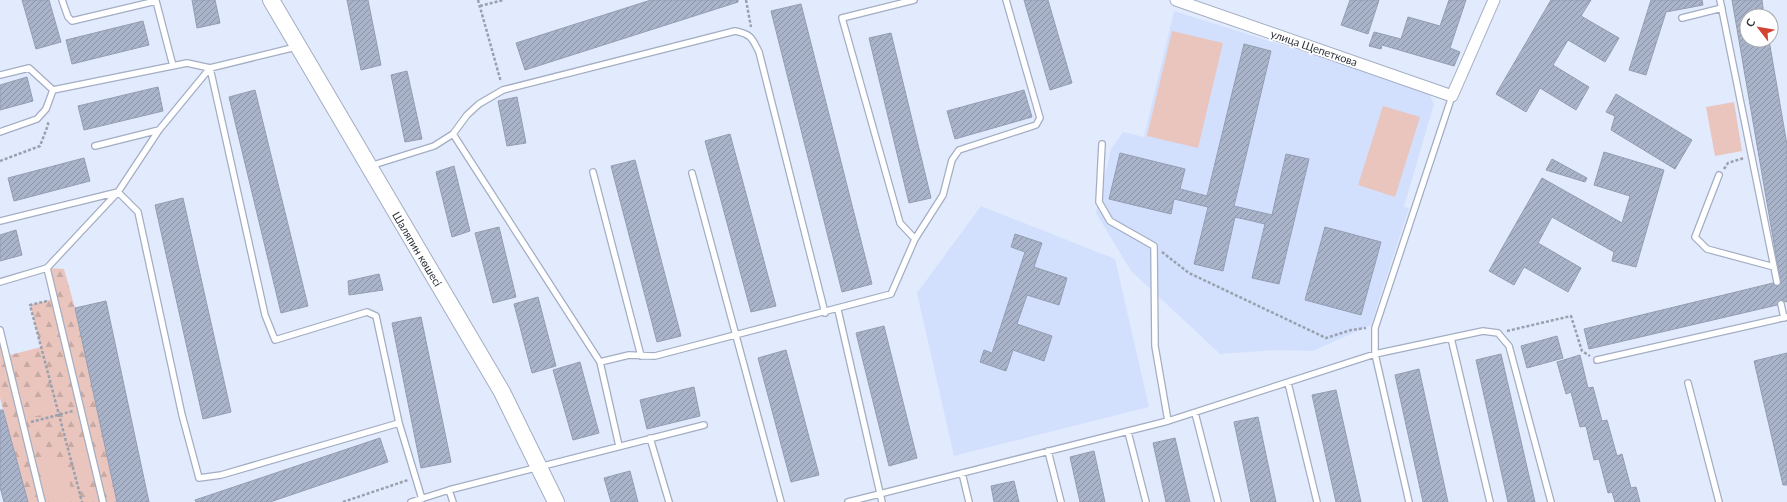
<svg xmlns="http://www.w3.org/2000/svg" width="1787" height="502" font-family="Lato,sans-serif">
<defs>
<pattern id="forest-firs" width="22" height="20" patternUnits="userSpaceOnUse"><rect width="22" height="20" fill="#e9c5be"/><path d="M5 1l3.5 6h-7zM16 11l3.5 6h-7z" fill="#c8aaa4"/></pattern>
<pattern id="building-hatch" width="6" height="6" patternUnits="userSpaceOnUse"><rect width="6" height="6" fill="#a9b4ca"/><path d="M-1 1l2-2M0 6l6-6M5 7l2-2" fill="none" stroke="#8a93a5"/></pattern>
</defs>
<rect width="100%" height="100%" fill="#e2ebfd"/>
<path fill="#d2e0fe" d="M1174,11l254,80 6,13 -30,103 5,1 -38,117 -58,26 -36,-1 -57,4 -89,-83 -35,-58 15,-64 12,-17 21,5z
M981,206l134,53 34,148 -195,49 -37,-163z"/>
<path fill="url(#forest-firs)" d="M47,268l17,1 11,39 42,194h-89l-28,-104v-68l6,26 35,-9 -11,-42 24,-6z"/>
<path fill="#e9c5be" d="M1172,31l51,12 -25,105 -51,-12z
M1734,102l8,49 -27,5 -9,-49z
M1383,106l37,11 -25,80 -37,-12z
M51,398l3,14 -22,5 -3,-14z
M86,450l7,26 -14,3 -7,-25z
M62,457l11,39 -23,6 -10,-40z"/>
<path fill="url(#building-hatch)" stroke="#939db3" d="M22,0h27l12,42 -25,7z
M192,0h23l5,23 -23,5z
M347,0h21l13,65 -20,5z
M651,0h87v2l-213,68 -9,-27z
M1024,0h24l24,83 -22,7z
M1350,0h29l-11,34 -27,-9z
M1449,0h17l-16,48 10,4 -6,14 -72,-21 -1,4 -12,-3 5,-14 27,7 7,-22 32,9z
M1551,0h40l-10,16 38,22 -14,24 -37,-22 -15,25 36,22 -13,23 -36,-22 -14,24 -30,-18z
M1651,0h51l1,5 -37,7 -20,63 -17,-5z
M1732,0h30l2,16h-17v24h22l18,105v157l-7,-2 -3,5 -188,44 -5,-20 189,-46 3,3 5,-2z
M801,4l71,280 -30,8 -71,-281z
M143,21l6,24 -77,19 -6,-24z
M891,33l40,165 -22,5 -40,-165z
M1244,44l27,7 -37,155 38,9 14,-61 23,5 -30,125 -27,-6 13,-54 -30,-7 -12,54 -29,-7 14,-57 -34,-8 -3,15 -62,-15 11,-46 65,16 -5,20 27,7z
M407,71l15,68 -17,3 -14,-67z
M27,77l6,24 -33,9v-25z
M158,87l5,24 -79,19 -6,-24z
M255,90l53,216 -27,7 -52,-216z
M1024,90l8,27 -77,22 -8,-28z
M1616,94l76,46 -17,29 -64,-39 4,-14 -9,-4z
M517,97l9,46 -19,3 -9,-45z
M730,134l46,172 -25,6 -46,-171z
M1604,152l60,18 -28,97 -24,-6 2,-9 -62,-35 -14,26 43,25 -13,24 -44,-25 -10,18 -25,-14 53,-93 80,45 8,-27 -36,-11z
M84,158l6,23 -76,20 -6,-23z
M1552,159l35,19 -2,4 -39,-12z
M635,160l46,176 -24,6 -46,-176z
M454,166l16,65 -18,6 -16,-65z
M183,198l48,214 -28,7 -48,-214z
M499,227l17,70 -23,6 -18,-70z
M1325,227l56,15 -20,73 -56,-15z
M16,230l6,25 -22,6v-26z
M1015,234l27,9 -8,24 33,11 -8,27 -32,-10 -10,29 35,12 -8,25 -31,-11 -7,21 -26,-9 4,-12 8,3 33,-101 -14,-5z
M379,274l4,16 -34,5 -1,-14z
M538,297l18,69 -24,7 -18,-69z
M106,301l43,201h-32l-42,-194z
M421,317l30,145 -30,6 -29,-145z
M884,326l33,132 -28,8 -33,-133z
M1557,336l6,22 -36,10 -6,-22z
M786,350l33,125 -28,7 -33,-124z
M1787,353v132h-4l-29,-124z
M1501,354l34,148h-27l-32,-142z
M1580,355l8,33 5,-1 9,34 5,-1 10,36 5,-2 9,34 5,-1 4,15h-25l-3,-10 -4,1 -9,-34 -5,1 -8,-34 -6,1 -9,-35 -5,2 -9,-32z
M580,362l19,71 -26,7 -20,-70z
M1419,369l29,133h-25l-28,-127z
M694,387l6,29 -53,13 -7,-29z
M1336,390l25,112h-25l-24,-107z
M0,410h3l25,92h-24l-4,-15z
M1258,417l18,85h-25l-17,-80z
M380,438l8,24 -118,40h-74l-1,-2z
M1175,438l15,64h-24l-13,-59z
M1094,451l11,51h-25l-10,-45z
M630,471l8,31h-27l-7,-24z
M1014,481l5,21h-25l-3,-16z"/>
<g fill="none" stroke-linecap="round" stroke-linejoin="round">
<g stroke="#a3adc3" stroke-width="8">
<path id="lane" d="M62,0l6,17 4,4 84,-20 17,65
M914,0l-72,18 58,205 15,16
M1720,0l57,282
M1682,18l40,-10
M0,75l29,-7 24,22 134,-27 23,5 55,247 10,25 92,-28 9,4 23,107 -178,52 -22,3 -17,-63 -44,-203 -20,-20 -118,29
M0,132l37,-13 9,-10 7,-19
M453,134l147,228 19,84
M1102,144l-3,58 11,19 44,25 1,100 13,75
M95,146l64,-16
M370,166l64,-20 19,-12 14,-19 12,-11 24,-14 232,-59c16,3 17,7 24,21l66,261
M593,172l48,184
M692,173l89,329
M1719,175l-24,62 12,12 67,18
M47,268l56,234
M0,282l47,-14 71,-76 41,-62 51,-62 86,-21
M1781,304l3,14
M838,310l44,192
M0,330l42,172
M1451,338l39,164
M1597,360l190,-43
M600,362l29,-7 26,1 236,-62 24,-55 28,-44 9,-35 7,-10 77,-25 4,-7 -34,-118
M1288,383l29,119
M1688,383l31,119
M1195,413l23,89
M399,423l23,76
M1128,432l18,70
M650,438l19,64
M1048,451l13,51
M962,473l7,29
M449,490l4,12
M411,502l38,-12 255,-65
M848,502l320,-81 207,-67 108,-23 15,2 11,13 42,156
M1409,502l-34,-148v-26l77,-232"/>
</g>
<g stroke="#a3adc3" stroke-width="13">
<path id="street" d="M1176,0l276,96 42,-96"/>
</g>
<g stroke="#a3adc3" stroke-width="18">
<path id="secondary" d="M271,0l231,392 54,110"/>
</g>
<path stroke="#99a0ae" stroke-width="2.5" stroke-dasharray="3 2" stroke-linecap="butt" d="M478,0l23,82
M746,0l5,27
M480,6l23,-6
M0,161l40,-15 8,-21v-4
M1724,169l4,-6 16,-5
M1162,252l27,21 137,65 25,-8 15,-2
M47,301l-17,4 52,197
M1507,331l64,-15 11,35 8,5
M31,422l42,-11
M343,502l65,-22"/>
<use href="#lane" stroke="#fff" stroke-width="5.5"/>
<use href="#street" stroke="#fff" stroke-width="11"/>
<use href="#secondary" stroke="#fff" stroke-width="16"/>
</g>
<g text-anchor="middle" stroke-width="3.5" stroke-linejoin="round" paint-order="stroke">
<g font-size="11" fill="#2c3038" stroke="#fff">
<text transform="translate(1314 48) rotate(19)" y="4">улица Щепеткова</text>
<text transform="translate(417 249) rotate(59)" y="4">Шаляпин көшесі</text>
</g>
</g>
<g transform="translate(1759 28) rotate(301)"><circle r="19" fill="#ffffff" stroke="#abacaf"/>
<path d="M0-3L7 15L0 10L-7 15Z" fill="#d04431"/>
<text y="-6" font-size="11" font-weight="bold" text-anchor="middle" fill="#2c3038">С</text>
</g>
</svg>
